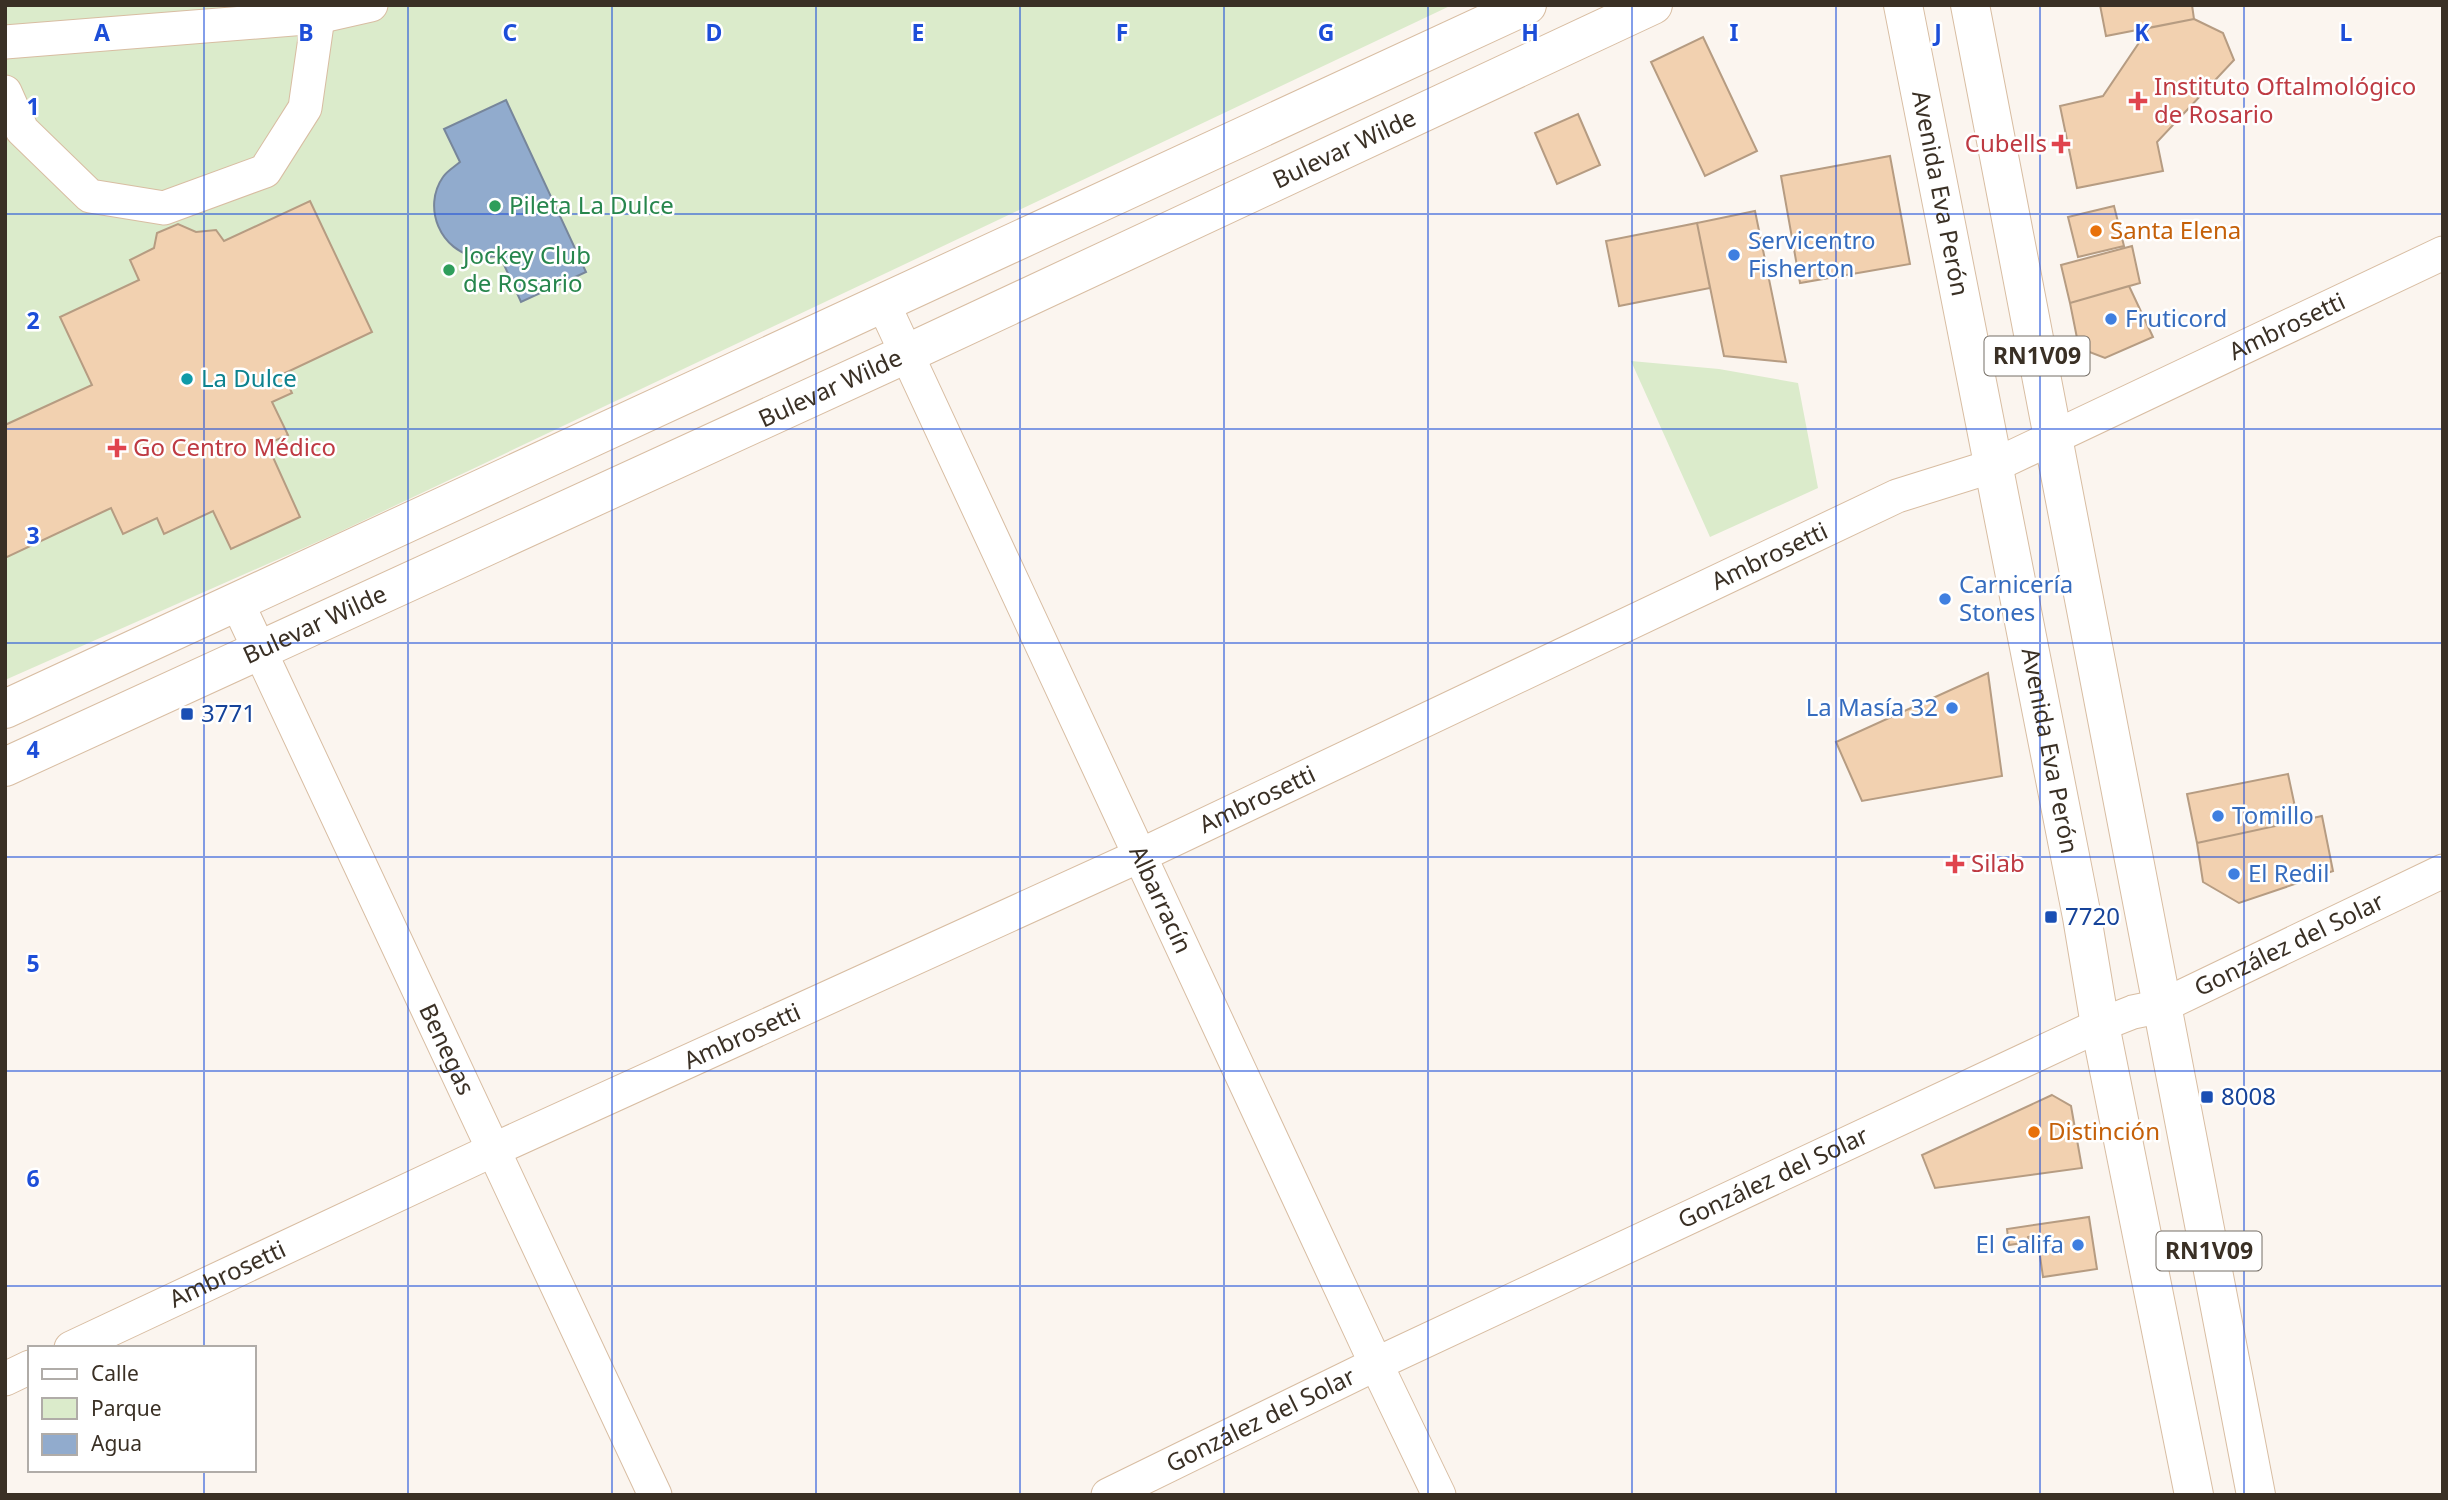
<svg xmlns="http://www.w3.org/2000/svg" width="2448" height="1500" font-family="'Noto Sans',sans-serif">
<rect width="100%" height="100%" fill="#fbf5ef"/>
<path fill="#dbebcb" d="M5,5h1447l-1119,530 -328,145z
M1631,361l88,8 79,14 20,105 -108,49z"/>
<path fill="#91abcd" stroke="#77869b" stroke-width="2" d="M506,100l80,172 -65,30 -21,-46c-7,0 -16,2 -22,1 -38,-5 -56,-50 -35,-80 4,-6 11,-10 17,-15l-16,-33z"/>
<path fill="#f2d1b0" stroke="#b69c82" stroke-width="2" d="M2100,5h92l2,14 -88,17z
M2194,19l29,14 11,27 -77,82 6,29 -86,17 -17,-82 43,-10 46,-68z
M1703,37l54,114 -52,25 -54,-114z
M1578,114l22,51 -43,19 -22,-51z
M1890,156l20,108 -110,19 -19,-107z
M310,201l62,131 -89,42 9,19 -20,9 16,33 -21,9 33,73 -69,32 -18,-38 -49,23 -7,-16 -34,16 -12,-26 -106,50v-133l87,-40 -32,-68 79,-37 -9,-20 24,-12 3,-15 21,-9 18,8 20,-2 8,11z
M2114,206l10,40 -46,11 -10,-40z
M1755,211l31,151 -62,-6 -27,-133z
M1697,223l13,65 -91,18 -13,-65z
M2132,246l8,37 -70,20 -9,-38z
M2129,286l24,51 -48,21 -26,-10 -9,-45z
M1988,673l14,103 -140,25 -26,-59z
M2288,774l10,47 -101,22 -10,-49z
M2322,816l11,55 -94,32 -36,-21 -6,-39z
M2052,1095l19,11 11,62 -147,20 -13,-33z
M2089,1217l8,52 -54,8 -6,-42 -9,2 1,5 -20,3 -2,-16z"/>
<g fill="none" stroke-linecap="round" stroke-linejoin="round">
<g stroke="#d8bda2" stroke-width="35">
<g id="street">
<path d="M5,42l313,-25 53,-12"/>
<path d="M5,92l17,38 68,66 74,12 101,-37 40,-63 13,-91"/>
<path id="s1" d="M883,303l493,1061 63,131"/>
<path id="s2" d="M237,602l418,893"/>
<path id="s3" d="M71,1348l422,-198 646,-294 758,-360 96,-30 450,-213"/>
<path d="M5,1379l25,-12"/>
<path id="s4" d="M1108,1495l268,-131 724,-339 33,-13 29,-6 281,-135"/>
</g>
</g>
<g stroke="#d8bda2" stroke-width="40">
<g id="secondary">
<path d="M5,709l1522,-704"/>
<path id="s5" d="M5,767l901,-413 747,-349"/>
</g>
</g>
<g stroke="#d8bda2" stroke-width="40">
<g id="primary">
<path id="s6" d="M1903,5l179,912 18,108 94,470"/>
<path d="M1970,5l286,1490"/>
</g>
</g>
<use href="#street" stroke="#fff" stroke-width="33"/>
<use href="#secondary" stroke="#fff" stroke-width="38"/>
<use href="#primary" stroke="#fff" stroke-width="38"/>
</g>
<path fill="none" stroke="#1d4ed8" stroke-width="2" stroke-opacity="0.55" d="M204,5v1343M408,5v1490M612,5v1490M816,5v1490M1020,5v1490M1224,5v1490M1428,5v1490M1632,5v1490M1836,5v1490M2040,5v1490M2244,5v1490M5,214h2438M5,429h2438M5,643h2438M5,857h2438M5,1071h2438M5,1286h2438M204,1470v25"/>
<g fill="#e0444e" stroke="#fff" stroke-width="2.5">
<path d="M2134.5 90.5h7v7h7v7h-7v7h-7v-7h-7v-7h7z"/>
<path d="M2057.5 133.5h7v7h7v7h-7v7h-7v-7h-7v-7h7z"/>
<path d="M113.5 437.5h7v7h7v7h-7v7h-7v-7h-7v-7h7z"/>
<path d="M1951.5 853.5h7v7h7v7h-7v7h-7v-7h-7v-7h7z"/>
</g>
<g fill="#2e9e5b" stroke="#fff" stroke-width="2.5">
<circle cx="495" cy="206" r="7"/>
<circle cx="449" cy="270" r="7"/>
</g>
<g fill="#e8710a" stroke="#fff" stroke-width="2.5">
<circle cx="2096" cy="231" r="7"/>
<circle cx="2034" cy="1132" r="7"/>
</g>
<g fill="#3f7fe0" stroke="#fff" stroke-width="2.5">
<circle cx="1734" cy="255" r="7"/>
<circle cx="2111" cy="319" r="7"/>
<circle cx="1945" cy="599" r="7"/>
<circle cx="1952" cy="708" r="7"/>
<circle cx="2218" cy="816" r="7"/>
<circle cx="2234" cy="874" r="7"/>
<circle cx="2078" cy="1245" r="7"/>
</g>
<circle fill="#0f9aa8" stroke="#fff" stroke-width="2.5" cx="187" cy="379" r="7"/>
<g fill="#1a4fb4" stroke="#fff" stroke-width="2.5">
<rect x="180" y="707" width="14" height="14" rx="3.5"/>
<rect x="2044" y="910" width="14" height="14" rx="3.5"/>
<rect x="2200" y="1090" width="14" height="14" rx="3.5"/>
</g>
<g text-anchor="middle" stroke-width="5" stroke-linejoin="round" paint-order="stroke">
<g fill="#fff" stroke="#756e66" stroke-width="2">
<rect x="1984.5" y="336.5" width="105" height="39" rx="5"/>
<rect x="2156.5" y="1231.5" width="105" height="39" rx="5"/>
</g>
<g font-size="23" font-weight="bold" fill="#3a3025">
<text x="2037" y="364">RN1V09</text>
<text x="2209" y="1259">RN1V09</text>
</g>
<g font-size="24" fill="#be3a42" stroke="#fff" text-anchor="start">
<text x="2154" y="95">Instituto Oftalmológico<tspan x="2154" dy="28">de Rosario</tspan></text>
<text x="2047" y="152" text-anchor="end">Cubells</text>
<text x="133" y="456">Go Centro Médico</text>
<text x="1971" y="872">Silab</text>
</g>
<g font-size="24" fill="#3a3025" stroke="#fff">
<text dy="8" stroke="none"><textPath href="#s5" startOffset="1475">Bulevar Wilde</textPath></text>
<text dy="8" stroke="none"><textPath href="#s6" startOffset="192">Avenida Eva Perón</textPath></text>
<text dy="8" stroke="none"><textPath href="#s3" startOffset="2441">Ambrosetti</textPath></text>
<text dy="8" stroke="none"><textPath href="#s5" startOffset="908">Bulevar Wilde</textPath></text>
<text dy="8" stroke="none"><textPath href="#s3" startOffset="1874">Ambrosetti</textPath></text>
<text dy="8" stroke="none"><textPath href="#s5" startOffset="341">Bulevar Wilde</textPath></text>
<text dy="8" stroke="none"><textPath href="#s6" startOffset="760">Avenida Eva Perón</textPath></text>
<text dy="8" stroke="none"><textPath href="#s3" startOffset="1307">Ambrosetti</textPath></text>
<text dy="8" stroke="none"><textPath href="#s1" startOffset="658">Albarracín</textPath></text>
<text dy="8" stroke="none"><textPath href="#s4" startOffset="1304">González del Solar</textPath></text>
<text dy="8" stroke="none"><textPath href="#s3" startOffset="740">Ambrosetti</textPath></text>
<text dy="8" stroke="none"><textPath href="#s2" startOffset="494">Benegas</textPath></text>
<text dy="8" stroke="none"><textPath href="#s4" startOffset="737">González del Solar</textPath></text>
<text dy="8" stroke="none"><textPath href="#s3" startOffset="173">Ambrosetti</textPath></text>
<text dy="8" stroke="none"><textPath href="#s4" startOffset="170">González del Solar</textPath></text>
</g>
<g font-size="24" fill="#27864d" stroke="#fff" text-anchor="start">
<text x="509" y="214">Pileta La Dulce</text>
<text x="463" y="264">Jockey Club<tspan x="463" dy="28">de Rosario</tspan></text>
</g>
<g font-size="24" fill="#c56008" stroke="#fff" text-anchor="start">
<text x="2110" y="239">Santa Elena</text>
<text x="2048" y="1140">Distinción</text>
</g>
<g font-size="24" fill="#366cbe" stroke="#fff" text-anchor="start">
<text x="1748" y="249">Servicentro<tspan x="1748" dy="28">Fisherton</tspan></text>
<text x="2125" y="327">Fruticord</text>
<text x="1959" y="593">Carnicería<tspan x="1959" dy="28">Stones</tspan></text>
<text x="1938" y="716" text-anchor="end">La Masía 32</text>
<text x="2232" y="824">Tomillo</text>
<text x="2248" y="882">El Redil</text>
<text x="2064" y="1253" text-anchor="end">El Califa</text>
</g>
<g font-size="24" fill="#0d838f" stroke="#fff" text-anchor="start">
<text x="201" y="387">La Dulce</text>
</g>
<g font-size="24" fill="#164399" stroke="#fff" text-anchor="start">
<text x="201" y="722">3771</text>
<text x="2065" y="925">7720</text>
<text x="2221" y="1105">8008</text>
</g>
</g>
<g font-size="23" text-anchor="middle" font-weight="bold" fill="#1d4ed8" stroke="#fff" stroke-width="5" stroke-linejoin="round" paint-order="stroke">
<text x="102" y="41">A</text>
<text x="306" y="41">B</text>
<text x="510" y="41">C</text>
<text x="714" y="41">D</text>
<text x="918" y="41">E</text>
<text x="1122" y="41">F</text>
<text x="1326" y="41">G</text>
<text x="1530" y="41">H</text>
<text x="1734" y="41">I</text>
<text x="1938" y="41">J</text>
<text x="2142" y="41">K</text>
<text x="2346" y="41">L</text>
<text x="33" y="115">1</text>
<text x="33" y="329">2</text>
<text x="33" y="544">3</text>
<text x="33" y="758">4</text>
<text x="33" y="972">5</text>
<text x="33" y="1187">6</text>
</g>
<rect width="2448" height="1500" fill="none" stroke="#3a3025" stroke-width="14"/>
<rect x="28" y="1346" width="228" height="126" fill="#ffffff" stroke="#b0aca8" stroke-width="2"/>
<rect x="42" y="1369" width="35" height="10" fill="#ffffff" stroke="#b0aca8" stroke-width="2"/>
<text x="91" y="1381" font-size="21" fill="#3a3025">Calle</text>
<rect x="42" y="1398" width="35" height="21" fill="#dbebcb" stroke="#b0aca8" stroke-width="2"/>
<text x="91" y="1416" font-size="21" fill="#3a3025">Parque</text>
<rect x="42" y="1434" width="35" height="21" fill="#91abcd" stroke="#b0aca8" stroke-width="2"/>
<text x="91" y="1451" font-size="21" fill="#3a3025">Agua</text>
</svg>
